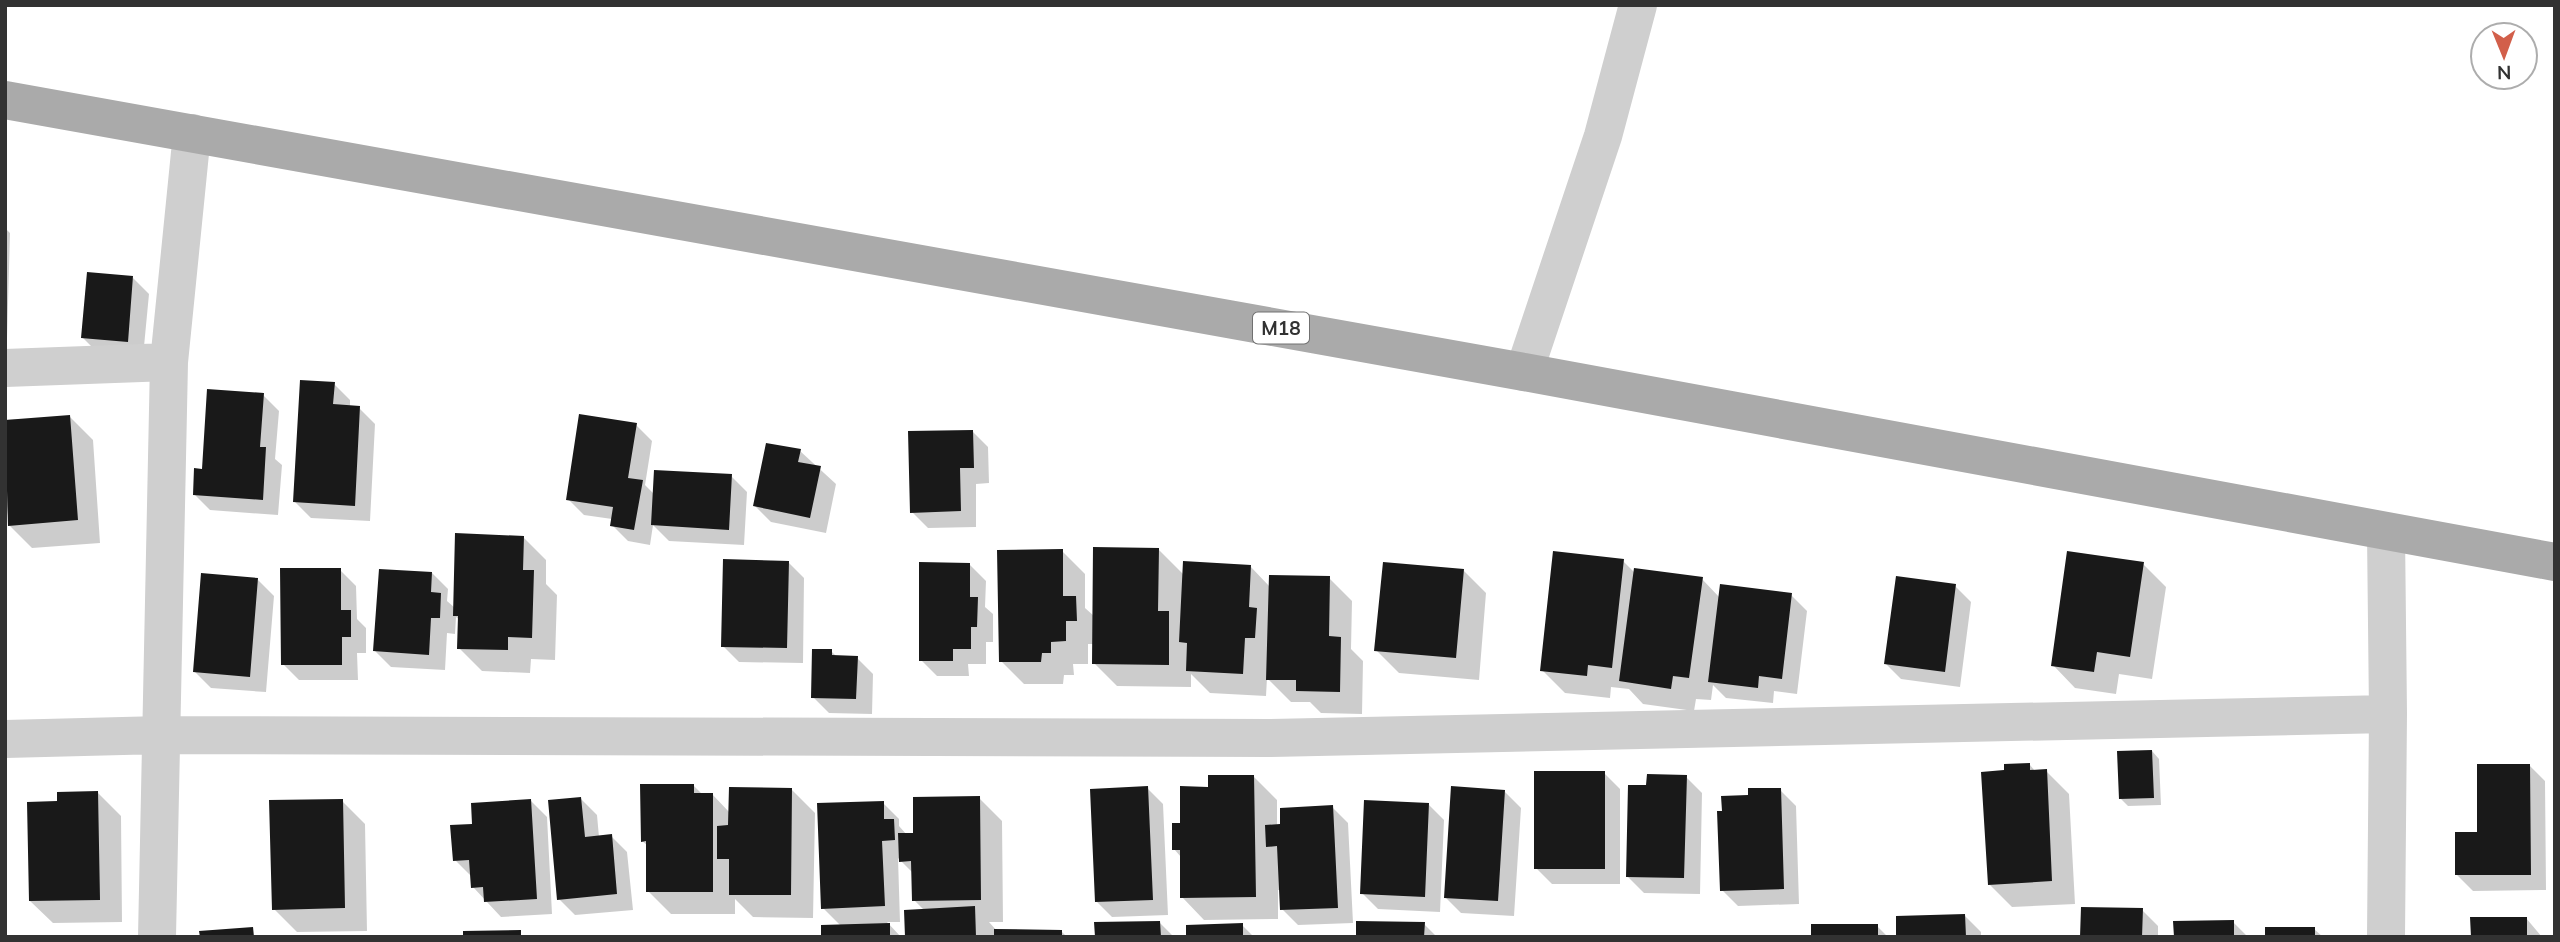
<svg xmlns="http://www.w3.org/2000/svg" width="2560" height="942" font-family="Mulish,sans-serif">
<rect width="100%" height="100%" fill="#fff"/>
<path fill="#0003" d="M5,228l5,5 -3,106h-2z
M133,278l16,16 -6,63 -45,-4 -16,-16z
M334,384l16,16v7l9,1 16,16 -5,97 -59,-3 -16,-16z
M263,395l16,16 -4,48 7,6 -4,50 -68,-5 -16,-16 9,-23z
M70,417l23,23 7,103 -68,5 -23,-23 -4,-39v-66z
M636,425l16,16 -7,44 10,10 76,-19 16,16 -3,53 -75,-4 -16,-16 -3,20 -22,-4 -16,-16v-6l-28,-4 -16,-16z
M972,431l16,16 1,36 -13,1v43l-48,1 -16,-16z
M800,451l36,33 -10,49 -55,-11 -16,-16z
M523,537l23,23v24l11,11 -2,65 -24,-1 -1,14 -48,-2 -23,-23 1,-28 -4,-3 -1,17 -8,-1 -2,37 -54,-3 -16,-16 57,-78 16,16 -1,12 8,7z
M1158,549l26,26 66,-9 20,21 59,-9 23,23 -1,48 12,12 -1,53 -41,-1 -11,-11h-19l-24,-24 -1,18 -56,-3 -19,-19v13l-74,-1 -23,-23v-19h-6v20h-15l1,11h-10l-1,9h-39l-23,-23 61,-110 23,23v34l9,8z
M1623,561l12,12 67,6 18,19 71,-3 16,16 -10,83 -23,-3 -1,12 -47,-5 -13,-13 -2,15 -15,-1 -2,12 -51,-7 -14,-15 -18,-2 -1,11 -45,-5 -23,-23z
M788,562l16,16 -1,85 -64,-1 -16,-16z
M2143,564l23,23 -14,92 -33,-5 -3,20 -41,-6 -22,-23z
M970,565l16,16 -1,26 8,7v28h-7v22h-18l1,12h-32l-16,-16z
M340,570l16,16 1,33 9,9v25h-9l1,27h-59l-16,-16z
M1463,570l23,23 -7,87 -80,-7 -23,-23z
M258,580l16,16 -8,96 -55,-4 -16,-16z
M1955,586l16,16 -11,85 -59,-8 -16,-16z
M831,651l6,6 20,1 16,16 -1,40 -43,-1 -16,-16z
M2152,751l7,8 2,46 -33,1 -8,-8z
M2030,765l6,7 10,-1 23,23 6,110 -63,3 -23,-23 17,-112z
M2529,765l16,16 1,109 -73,1 -16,-16 21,-41z
M1604,773l16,16v95h-68l-16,-16z
M1254,777l23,23v26l55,-19 16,16 5,100 -55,2 -16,-16 -1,-19h-3v29l-74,1 -22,-23 -1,-40 -7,-8 8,-24 28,-37z
M1686,777l16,16 -2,101 -56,-1 -16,-16 20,-90z
M693,785l10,10 9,-1 18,19 62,-23 23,23 -2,105 -60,-1 -18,-18v15h-64l-23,-23v-45l-6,-5z
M1147,788l16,16 5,111 -56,2 -16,-16z
M1780,790l16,16 3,98 -61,2 -16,-16 2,-78 26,-15z
M1505,792l16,16 -7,108 -53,-3 -16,-16z
M98,793l23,23 1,106 -69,1 -23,-22z
M979,798l23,23 1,101h-14l8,9h64l6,6h-160l17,-27 -10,-10 -1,-27 -15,-15 2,64h-13l14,15h-78l18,-11 -18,-18 60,-105 16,16v7l8,9h8z
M581,799l16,16 2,22 12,-1 16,16 6,58 -58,5 -16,-16z
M342,801l23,23 2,107 -70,1 -23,-23z
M531,801l16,16 5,97 -51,3 -28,-30 -2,-11 -16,-16 19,-34z
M1428,804l16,16 -4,92 -62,-3 -16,-16z
M2142,910l16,16v11h-76z
M2553,915h2v22h-1z
M1965,916l16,16v5h-83z
M2526,918l16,19h-69z
M1159,922l15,15h-78z
M2233,922l15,15h-73z
M1424,924l13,13h-80z
M1242,925l12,12h-66z
M1877,926l11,11h-75z
M2314,929l9,8h-56z"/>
<path fill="#191919" d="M87,272l46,4 -5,66 -47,-4z
M300,380l35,2 -2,22 27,2 -5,100 -62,-4z
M207,389l57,4 -4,54h6l-3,53 -70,-5 1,-27 8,1z
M579,414l58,9 -9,55 15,2 -9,50 -24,-4 3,-19 -47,-7z
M70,415l8,105 -70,6 -3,-106z
M973,430l1,38h-14l1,43 -51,2 -2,-82z
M766,443l35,6 -3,13 23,4 -11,52 -57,-12z
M654,470l78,4 -3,56 -78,-5z
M455,533l69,3 -1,34h11l-2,68 -24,-1v13l-51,-1 1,-33h-5z
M1093,547l66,1 -1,63h11v54l-77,-1z
M1063,549v47h13l1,25h-11v20l-15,1v11h-9l-1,9h-42l-2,-112z
M1553,551l71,8 -12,109 -24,-3 -1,11 -47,-5z
M2067,551l77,11 -14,95 -33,-5 -3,20 -43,-6z
M723,559l66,2 -2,87 -66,-1z
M1183,561l68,4 -2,42 8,1 -2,30h-10l-2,36 -57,-3 1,-28 -8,-1z
M919,562l51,1v34h8l-1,30h-6v22h-18v12h-34z
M1383,562l81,7 -8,89 -82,-7z
M280,568h61v42h10v27h-9v28h-61z
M1634,568l69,9 -14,101 -16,-2 -2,13 -52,-8z
M379,569l53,3 -1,20 10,1 -1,25h-9l-2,37 -56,-4z
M201,573l57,5 -8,99 -57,-5z
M1269,575l61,1 -1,60 12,1 -1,55 -44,-1v-11h-30z
M1896,576l60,8 -11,88 -61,-8z
M1720,584l72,9 -10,86 -23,-3 -1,12 -50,-6z
M812,649h20v6l26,1 -2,43 -45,-1z
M2152,750l2,48 -35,1 -2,-48z
M2030,763v7l17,-1 5,112 -64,4 -7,-113 23,-2v-6z
M2477,764h53l1,111h-76v-43h22z
M1534,771h71v98h-71z
M1647,774l40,1 -3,103 -58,-1 2,-92h18z
M1208,775h46l2,122 -76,1v-48h-8v-27h8v-37l28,1z
M640,784h54v9h19v99h-67v-51l-5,1z
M1148,786l5,114 -58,2 -5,-113z
M1451,786l54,4 -7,111 -54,-3z
M729,787l63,1 -1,107h-62v-36h-12v-33l11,-1z
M1748,788h33l3,101 -64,2 -3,-80h5l-1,-15 27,-1z
M98,791l2,109 -71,1 -2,-99 30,-1v-9z
M980,796l1,104 -69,1 -1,-40 -12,1 -1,-29h15v-36z
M581,797l4,40 27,-3 5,60 -60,6 -9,-100z
M343,799l2,109 -73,2 -3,-110z
M531,799l6,100 -53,3 -1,-15 -12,1 -2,-28 -16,1 -3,-36 22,-1 -1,-21z
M1364,800l65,3 -4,94 -65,-3z
M884,801v18h10l1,21 -13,1 3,65 -64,3 -4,-106z
M1333,805l5,103 -58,2 -3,-64 -11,1 -1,-22 15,-1v-16z
M975,906l1,31h-71l-1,-27z
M2081,907l62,1 -1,29h-62z
M1965,914l1,23h-70v-21z
M2470,917h57v20h-56z
M2234,920v17h-60l-1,-16z
M1160,921l1,16h-66l-1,-15z
M1356,921l69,1 -1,15h-68z
M890,923v14h-69v-12z
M1243,923v14h-57v-12z
M1811,924h67v13h-67z
M253,927l1,10h-54l-1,-6z
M2265,927h50v10h-50z
M994,929l68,1v7h-68z
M521,930v7h-58v-6z"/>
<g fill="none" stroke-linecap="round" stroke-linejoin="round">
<path stroke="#cfcfcf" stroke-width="38" d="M5,368l164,-6
M1524,372l79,-236 35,-131
M2386,533l2,181 -2,223
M5,739l157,-4 1109,3 1117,-24
M157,937l12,-575 23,-229"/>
<path stroke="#aaa" stroke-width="38" d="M5,100l1519,272 1031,190"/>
</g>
<g text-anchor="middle" stroke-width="7" stroke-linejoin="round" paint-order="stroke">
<rect fill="#fff" stroke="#707070" stroke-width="2" x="1253" y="312.5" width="56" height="31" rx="5"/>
<g font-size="19" font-weight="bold" fill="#323232">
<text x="1281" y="335">M18</text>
</g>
</g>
<rect width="2560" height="942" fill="none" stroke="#323232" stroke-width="14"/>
<g transform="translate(2504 56) rotate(179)"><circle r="33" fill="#ffffff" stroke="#adadad" stroke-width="2"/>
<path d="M0-5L12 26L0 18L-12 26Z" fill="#d25f4a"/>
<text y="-10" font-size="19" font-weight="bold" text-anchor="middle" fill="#323232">N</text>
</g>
</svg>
